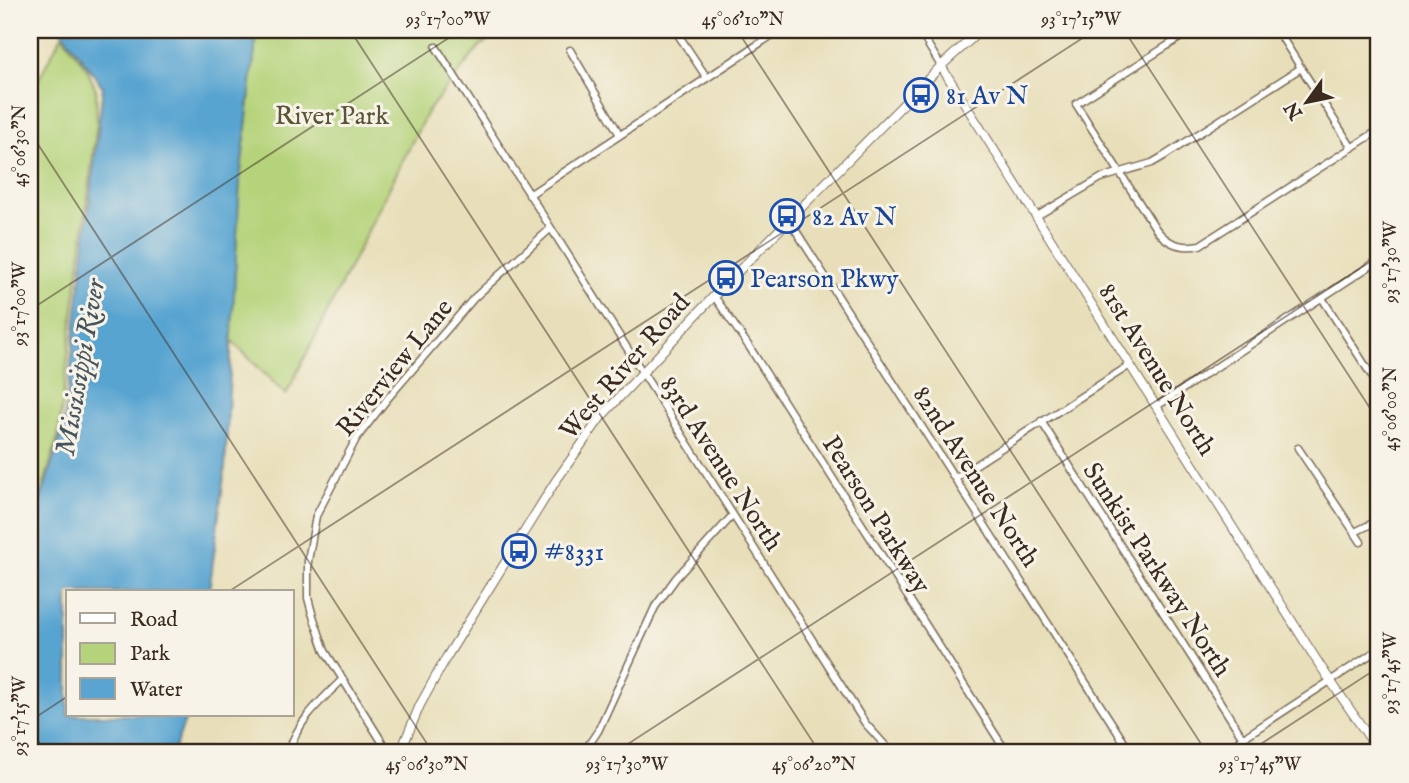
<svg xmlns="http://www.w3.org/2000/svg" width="1409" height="783" font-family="'IM FELL English',serif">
<rect width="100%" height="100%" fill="#f7f3e8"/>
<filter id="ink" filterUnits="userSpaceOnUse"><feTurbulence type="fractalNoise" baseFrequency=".0143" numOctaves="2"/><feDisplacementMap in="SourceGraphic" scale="14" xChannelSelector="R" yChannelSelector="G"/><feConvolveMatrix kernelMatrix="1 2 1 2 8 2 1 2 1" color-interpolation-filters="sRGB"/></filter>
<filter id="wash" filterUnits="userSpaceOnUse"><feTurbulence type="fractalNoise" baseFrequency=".00686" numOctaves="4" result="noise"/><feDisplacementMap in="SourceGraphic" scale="28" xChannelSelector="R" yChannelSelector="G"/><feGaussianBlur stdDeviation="1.57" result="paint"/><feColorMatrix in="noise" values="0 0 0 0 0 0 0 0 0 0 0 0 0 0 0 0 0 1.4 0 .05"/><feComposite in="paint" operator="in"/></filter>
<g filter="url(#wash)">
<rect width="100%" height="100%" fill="#e8dfba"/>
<path fill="#b5d37a" stroke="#787e4c" stroke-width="2" d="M257,30h249l-25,15 -54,67 -141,283 -55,-55 9,-160z
M62,35l25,34 9,21 1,32 -39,315 -28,94v-419l7,-30z"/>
<path fill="#59a4d1" stroke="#4a6778" stroke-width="2" d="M61,30h196l-17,150 -15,288 -16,124h-141v123h119l-14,38h-143v-218l34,-110 39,-338z"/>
</g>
<g filter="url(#ink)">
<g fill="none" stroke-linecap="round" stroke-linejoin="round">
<g stroke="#786955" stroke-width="9">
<path id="minor" d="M675,30l32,48
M919,30l22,36
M1192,30l-116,74 80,125c11,15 25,20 44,16l179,-115
M1277,30l75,118
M436,47l429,676 27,30
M570,50l50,85
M529,195l251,-165
M1037,216l64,-38 51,-15 12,-7 137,-88
M789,220l342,533
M714,296l36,52 257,405
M1322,298l57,89
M1157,406l222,-146
M1041,421l202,317
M1298,448l63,94
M955,478l175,-113
M1355,532l24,-12
M288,753c10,-32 30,-50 54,-73
M389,753l-64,-102 -13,-38 -4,-15v-37l8,-45 40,-77 32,-41 86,-100 76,-69
M583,753l15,-22 57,-124 21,-29 56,-62
M875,753l11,-7
M1220,753l159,-104"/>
</g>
<g stroke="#786955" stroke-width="10">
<path id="tertiary" d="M941,66l378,598 60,88
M400,753l20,-48 26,-47 109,-176 46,-65 113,-121 227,-230 40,-36"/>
</g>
<use href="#minor" stroke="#fff" stroke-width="6"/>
<use href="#tertiary" stroke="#fff" stroke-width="8"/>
</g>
</g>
<path fill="none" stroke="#3b2a1e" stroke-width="2" stroke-opacity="0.45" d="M350,30l470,723M737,30l470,723M1124,30l255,392M30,132l403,621M30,310l431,-280M228,592l867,-562M30,721l38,-25M30,728l16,25M614,753l765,-497M1247,753l132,-86"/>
<defs>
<g id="bus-ring" transform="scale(1.75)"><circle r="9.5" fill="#f7f3e8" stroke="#1a4fb4" stroke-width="1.5"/><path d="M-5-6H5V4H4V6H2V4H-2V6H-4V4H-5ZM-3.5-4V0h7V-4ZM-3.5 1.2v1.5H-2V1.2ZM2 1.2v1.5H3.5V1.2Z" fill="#1a4fb4"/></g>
</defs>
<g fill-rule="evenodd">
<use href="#bus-ring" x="921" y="95"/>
<use href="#bus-ring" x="787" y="216"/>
<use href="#bus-ring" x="726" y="278"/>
<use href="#bus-ring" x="519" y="551"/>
</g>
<g text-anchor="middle" stroke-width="6" stroke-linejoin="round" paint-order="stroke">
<g font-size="26" fill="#164399" stroke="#f7f3e8" text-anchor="start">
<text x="946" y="104">81 Av N</text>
<text x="812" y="225">82 Av N</text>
<text x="750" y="287">Pearson Pkwy</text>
<text x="544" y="560">#8331</text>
</g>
<g font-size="26" fill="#5a5435" stroke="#f7f3e8">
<text x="332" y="124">River Park</text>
</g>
<g font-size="26" fill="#3b2a1e" stroke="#f7f3e8">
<text transform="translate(624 366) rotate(-49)" y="9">West River Road</text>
<text transform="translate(394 367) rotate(-51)" y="9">Riverview Lane</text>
<text transform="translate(1158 369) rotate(58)" y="9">81st Avenue North</text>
<text transform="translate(722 463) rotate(57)" y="9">83rd Avenue North</text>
<text transform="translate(977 476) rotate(57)" y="9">82nd Avenue North</text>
<text transform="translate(877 514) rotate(58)" y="9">Pearson Parkway</text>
<text transform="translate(1158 569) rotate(57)" y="9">Sunkist Parkway North</text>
</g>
<g font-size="28" font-style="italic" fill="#46555d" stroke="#f7f3e8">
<text transform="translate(79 367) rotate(-80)" y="10">Mississippi River</text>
</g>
</g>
<rect width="1409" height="783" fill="none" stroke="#f7f3e8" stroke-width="77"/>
<rect x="66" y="590" width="228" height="126" fill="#f7f3e8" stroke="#aca397" stroke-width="2"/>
<rect x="80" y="613" width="35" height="10" fill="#ffffff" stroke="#aca397" stroke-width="2"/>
<text x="130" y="626" font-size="21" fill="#3b2a1e">Road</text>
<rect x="80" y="643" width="35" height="21" fill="#b5d37a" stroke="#aca397" stroke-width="2"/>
<text x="130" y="660" font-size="21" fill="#3b2a1e">Park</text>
<rect x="80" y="678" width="35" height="21" fill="#59a4d1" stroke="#aca397" stroke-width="2"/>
<text x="130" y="696" font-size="21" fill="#3b2a1e">Water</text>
<g transform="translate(1307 102) rotate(237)" stroke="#f7f3e8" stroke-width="5" paint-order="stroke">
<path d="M0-5L12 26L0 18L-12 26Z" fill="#3b2a1e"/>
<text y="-10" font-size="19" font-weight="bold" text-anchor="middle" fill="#3b2a1e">N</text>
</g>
<rect x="38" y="38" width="1332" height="706" fill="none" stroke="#3b2a1e" stroke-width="2.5"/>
<g font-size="18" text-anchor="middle" fill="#3b2a1e">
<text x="448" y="25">93°17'00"W</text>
<text x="743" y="25">45°06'10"N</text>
<text x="1081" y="25">93°17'15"W</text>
<text transform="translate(19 146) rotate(-90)" y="6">45°06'30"N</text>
<text transform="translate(1390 262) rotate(-90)" y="6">93°17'30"W</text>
<text transform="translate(19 304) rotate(-90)" y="6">93°17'00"W</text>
<text transform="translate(1390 409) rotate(-90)" y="6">45°06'00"N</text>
<text transform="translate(1390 673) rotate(-90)" y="6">93°17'45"W</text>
<text transform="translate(19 716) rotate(-90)" y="6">93°17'15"W</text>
<text x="427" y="770">45°06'30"N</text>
<text x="627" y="770">93°17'30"W</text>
<text x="814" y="770">45°06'20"N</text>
<text x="1260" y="770">93°17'45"W</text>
</g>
</svg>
